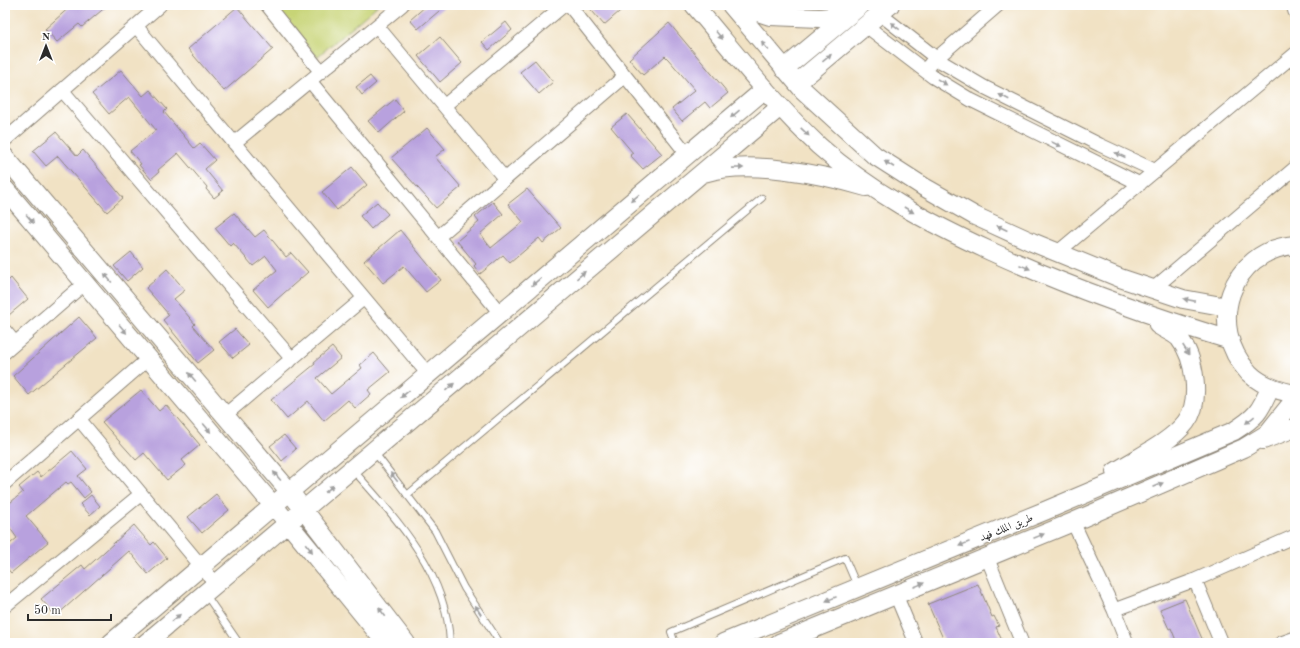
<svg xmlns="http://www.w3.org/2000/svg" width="1300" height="648" font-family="'Old Standard TT',Amiri,serif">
<rect width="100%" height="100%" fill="#fff"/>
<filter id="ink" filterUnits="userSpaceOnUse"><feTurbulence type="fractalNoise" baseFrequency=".025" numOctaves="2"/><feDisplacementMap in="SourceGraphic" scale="8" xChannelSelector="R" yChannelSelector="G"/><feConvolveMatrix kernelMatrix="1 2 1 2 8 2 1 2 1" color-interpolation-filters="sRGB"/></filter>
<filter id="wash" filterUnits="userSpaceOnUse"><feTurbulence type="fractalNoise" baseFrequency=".012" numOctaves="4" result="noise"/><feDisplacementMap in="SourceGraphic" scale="16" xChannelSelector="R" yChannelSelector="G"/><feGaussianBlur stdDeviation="0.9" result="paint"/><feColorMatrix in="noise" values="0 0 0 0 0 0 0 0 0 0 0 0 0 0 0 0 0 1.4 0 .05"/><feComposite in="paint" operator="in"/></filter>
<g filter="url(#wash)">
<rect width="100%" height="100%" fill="#f1e2c4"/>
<path fill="#c7d476" stroke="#798050" d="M272,5h106l-61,52z"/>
<g id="blocks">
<path fill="#b8a1de" d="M72,5h36l-26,22 -3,-3 -22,18 -12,-13z
M427,5h19l-28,24 -8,-9z
M587,5h40l-23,20z
M237,7l36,42 -49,42 -36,-42z
M506,22l6,8 -23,20 -7,-8z
M669,23l59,70 -18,15 -5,-6 -23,19 -10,-12 23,-19 -27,-31 -3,-3 -22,19 -14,-16z
M440,37l22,26 -22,19 -22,-26z
M535,60l18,22 -14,12 -19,-22z
M121,70l22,26 7,-6 17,19 -3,3 30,36 6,-5 15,17 -10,9 18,22 -9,7 -8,-9 1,-2 -29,-34 -20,17 1,2 -8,7 -12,-14 2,-1 -11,-13 26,-21 -27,-33 -20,17 -17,-20z
M370,76l6,7 -14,12 -6,-8z
M395,99l9,12 -25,22 -11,-12z
M627,114l35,40 -19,15 -13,-14 3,-2 -22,-26z
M427,128l18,21 -10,8 26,30 -25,21 -45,-50z
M56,132l21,24 6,-6 40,48 -16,14 -49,-56 -12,10 -13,-15z
M352,167l15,18 -30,25 -15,-18z
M527,189l34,39 -18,15 -4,-5 -29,25 -7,-8 -23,19 -6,-8 2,-2 -19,-23 22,-19 -4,-5 18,-15 10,12 -23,20 11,14 32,-26 -15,-18z
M377,202l11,12 -17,15 -11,-13z
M234,213l21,24 9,-7 22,27 5,-4 17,19 -40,35 -15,-17 24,-20 -11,-14 -13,10 -20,-23 -3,3 -15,-18z
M400,230l41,50 -15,12 -22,-26 -21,17 -19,-22z
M131,252l12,15 -16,14 -13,-15z
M167,269l18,21 -11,9 21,25 -2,2 21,24 -16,13 -35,-43 6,-5 -23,-27z
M11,278l17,21 -19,16 -4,-5v-26z
M79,317l18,21 -68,57 -16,-19z
M235,329l14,16 -16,13 -14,-16z
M332,347l9,11 -24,20 14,16 31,-26 -2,-3 14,-12 16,19 -22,18 3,4 -16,14 -7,-8 -24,21 -16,-20 -21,18 -16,-19 44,-36 -1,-2z
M141,390l18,21 7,-6 34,40 -18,15 4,5 -19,15 -23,-27 -8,7 -34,-38z
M284,435l12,14 -14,12 -12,-15z
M72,451l15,18 -9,7 13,16 -7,6 -13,-16 -3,2 -2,-2 -40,34 22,26 -37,31 -6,-7v-18l12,-10 -12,-17v-14l18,-15 -4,-5 18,-15 4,5z
M216,494l13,16 -27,23 -14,-16z
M91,495l9,11 -10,9 -10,-11z
M134,525l17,20 3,-3 13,16 -19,16 -19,-23 -73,65 -15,-17 41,-34 3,4z
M978,584l14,33 2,-1 5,10 -3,1 7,16h-58l-17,-39z
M1185,599l15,35 4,9h-27l-6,-15 -2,1 -9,-20z"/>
</g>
</g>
<g filter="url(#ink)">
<use href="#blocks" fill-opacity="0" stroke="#8e8678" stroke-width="1"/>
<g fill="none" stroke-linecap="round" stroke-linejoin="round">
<g stroke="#8e8678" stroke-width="8">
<path id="lane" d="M375,453l60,78 29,57 36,55
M353,470c44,49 94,103 97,173
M407,495l355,-297
M206,595l33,48
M675,643l-4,-11 174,-74 12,28"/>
</g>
<g stroke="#8e8678" stroke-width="15">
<path id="street" d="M267,5l54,67
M569,5l118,149
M1293,5l2,7
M880,14l60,47 44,26 116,58 56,26
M865,25l68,52 38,23 169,84
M136,26l292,348
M377,26l128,153
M930,64l68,-59
M310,81l190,232
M62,90l230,269
M444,106l120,-101
M5,140l155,-135
M234,143l168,-138
M438,237l187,-161
M1058,252l237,-198
M1153,289l142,-121
M5,331l10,12
M5,352l80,-69
M225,415l139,-117
M79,419l137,165
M5,483l143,-124
M1073,522l41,88 81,-30 100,-44
M987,557l35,86
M1195,580l26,63
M896,595l20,48
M5,606l136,-112
M1114,610l13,33
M1281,643l14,-5"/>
</g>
<g stroke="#8e8678" stroke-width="20">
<path id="secondary" d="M694,5c41,48 79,98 125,141 50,45 110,77 171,105 78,36 158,64 240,89
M731,5l72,85 71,65 50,32 51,29 57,26 88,36 63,21 44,8
M736,5l34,11 50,2 28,-3
M784,69l77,-64
M797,83l93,-78
M5,157l285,335 116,151
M704,173c45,-14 117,1 162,14
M5,189l283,334 98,120
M1295,245c-65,5 -90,81 -46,128 12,12 30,18 46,21
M1263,440l32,-12
M1115,472c22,-14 56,-30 71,-50 16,-21 9,-64 -7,-84 -5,-5 -15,-9 -21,-13
M111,643l654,-554
M146,643l634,-536
M723,643l324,-133 187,-79c22,-14 26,-19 36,-43
M779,643l294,-121 171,-74 23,-14 28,-35"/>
</g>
<use href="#lane" stroke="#fff" stroke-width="6"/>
<use href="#street" stroke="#fff" stroke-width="13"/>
<use href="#secondary" stroke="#fff" stroke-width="18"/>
</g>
<defs><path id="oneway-solid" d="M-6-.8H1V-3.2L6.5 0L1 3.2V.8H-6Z"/></defs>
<g fill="#a0a0a0">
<use href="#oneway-solid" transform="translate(895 26) rotate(-142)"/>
<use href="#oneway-solid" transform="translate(719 35) rotate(50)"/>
<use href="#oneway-solid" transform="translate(765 46) rotate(-130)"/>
<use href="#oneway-solid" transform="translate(827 58) rotate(-40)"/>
<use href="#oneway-solid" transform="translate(942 82) rotate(32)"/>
<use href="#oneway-solid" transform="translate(1004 97) rotate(-153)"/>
<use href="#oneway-solid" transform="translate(735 114) rotate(140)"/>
<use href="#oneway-solid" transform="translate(805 132) rotate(44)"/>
<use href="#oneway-solid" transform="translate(1056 144) rotate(26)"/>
<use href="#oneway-solid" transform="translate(1120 155) rotate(-156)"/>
<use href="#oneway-solid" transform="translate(889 164) rotate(-147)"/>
<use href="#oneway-solid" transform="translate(738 168) rotate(-1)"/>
<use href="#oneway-solid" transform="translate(635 198) rotate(140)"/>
<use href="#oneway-solid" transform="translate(909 210) rotate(30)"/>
<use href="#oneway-solid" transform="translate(30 219) rotate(50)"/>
<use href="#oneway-solid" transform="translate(1002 228) rotate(-155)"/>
<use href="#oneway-solid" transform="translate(1025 267) rotate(22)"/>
<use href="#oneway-solid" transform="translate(581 275) rotate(-40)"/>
<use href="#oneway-solid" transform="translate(108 278) rotate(-130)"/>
<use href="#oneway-solid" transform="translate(536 282) rotate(140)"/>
<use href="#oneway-solid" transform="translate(1189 300) rotate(-169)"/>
<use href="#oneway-solid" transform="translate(123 329) rotate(50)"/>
<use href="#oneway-solid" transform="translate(1186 350) rotate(57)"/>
<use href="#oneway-solid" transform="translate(192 377) rotate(-130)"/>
<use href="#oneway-solid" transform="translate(450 387) rotate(-40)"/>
<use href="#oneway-solid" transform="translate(405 394) rotate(140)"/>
<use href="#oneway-solid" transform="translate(1250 420) rotate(141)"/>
<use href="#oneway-solid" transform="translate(207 428) rotate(50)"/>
<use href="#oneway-solid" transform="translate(277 476) rotate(-130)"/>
<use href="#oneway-solid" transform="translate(394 477) rotate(-128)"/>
<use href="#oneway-solid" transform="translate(1158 485) rotate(-23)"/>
<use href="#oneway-solid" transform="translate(329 489) rotate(-40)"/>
<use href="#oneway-solid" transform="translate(1039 536) rotate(-22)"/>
<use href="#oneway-solid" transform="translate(964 544) rotate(158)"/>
<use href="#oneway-solid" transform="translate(309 548) rotate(51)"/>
<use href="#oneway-solid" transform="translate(919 585) rotate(-22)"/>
<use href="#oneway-solid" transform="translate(831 599) rotate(158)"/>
<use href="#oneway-solid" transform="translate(478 610) rotate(-123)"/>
<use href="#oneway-solid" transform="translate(382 612) rotate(-128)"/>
<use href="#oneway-solid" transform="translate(176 618) rotate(-40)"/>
</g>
</g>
<g text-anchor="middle" stroke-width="3" stroke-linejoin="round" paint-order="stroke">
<g font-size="11" fill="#2b2b2b" stroke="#fff">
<text transform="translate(1006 527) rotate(-22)" y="4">طريق الملك فهد</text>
</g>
</g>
<rect width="1300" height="648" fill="none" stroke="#fff" stroke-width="20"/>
<g transform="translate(46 46)" stroke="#ffffff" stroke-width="3" paint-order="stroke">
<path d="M0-3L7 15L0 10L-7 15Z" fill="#2b2b2b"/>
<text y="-6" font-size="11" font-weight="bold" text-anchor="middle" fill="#2b2b2b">N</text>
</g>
<path d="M28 614v6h83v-6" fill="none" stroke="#2b2b2b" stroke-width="2"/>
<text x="34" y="614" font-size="12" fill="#2b2b2b" stroke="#ffffff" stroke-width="3" paint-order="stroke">50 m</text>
</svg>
